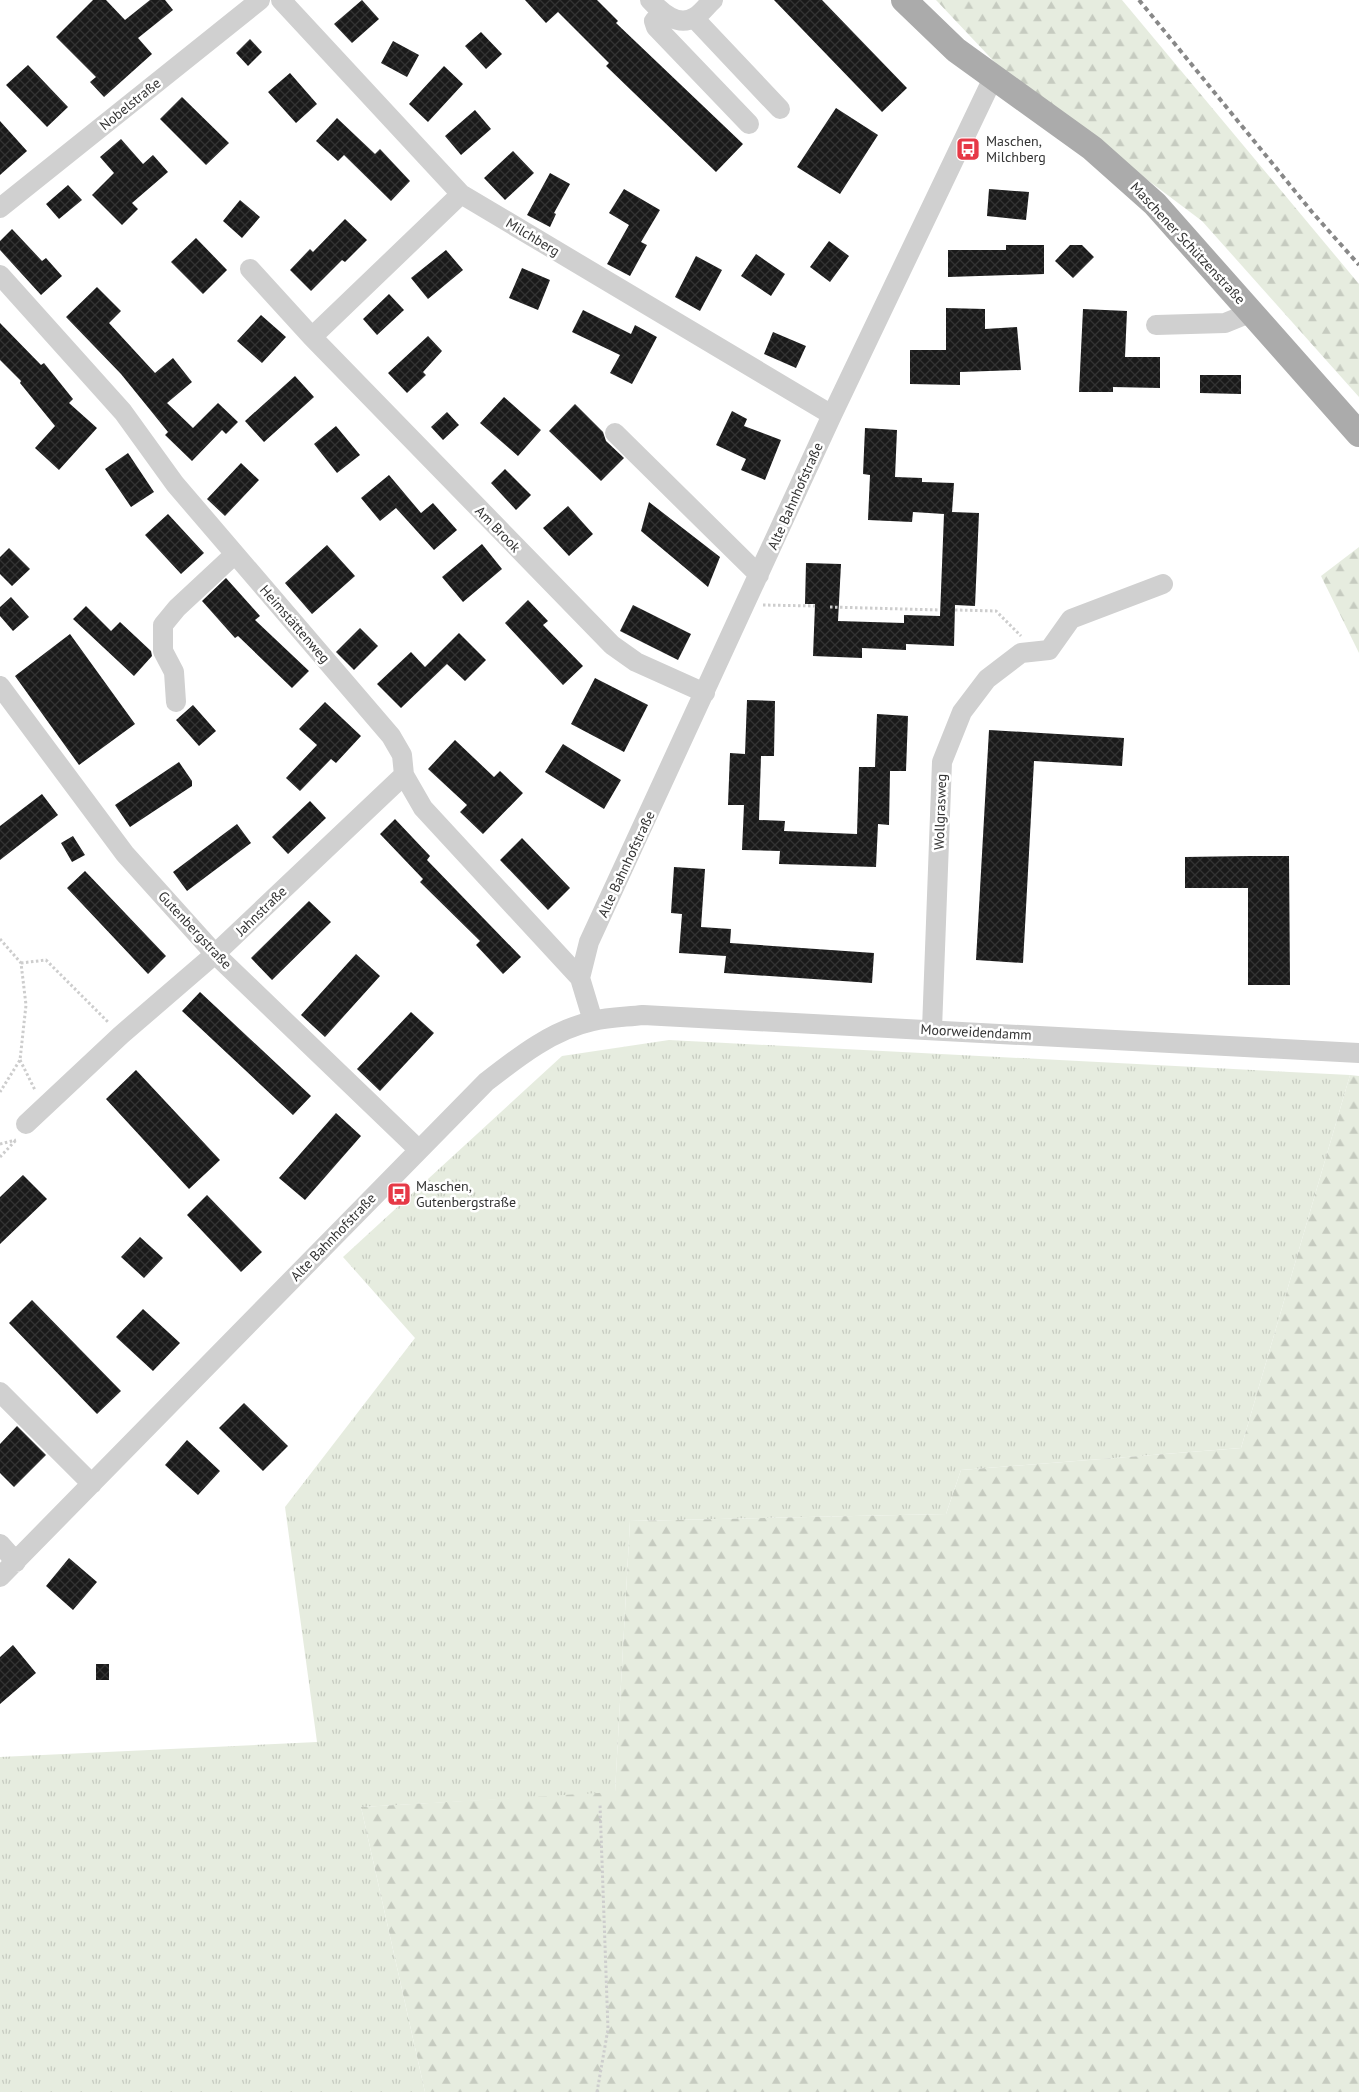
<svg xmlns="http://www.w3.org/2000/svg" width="1359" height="2092" font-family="'PT Sans',sans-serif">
<defs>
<pattern id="grass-tufts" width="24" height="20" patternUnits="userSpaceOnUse" patternTransform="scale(1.25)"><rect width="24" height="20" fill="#e6ecdf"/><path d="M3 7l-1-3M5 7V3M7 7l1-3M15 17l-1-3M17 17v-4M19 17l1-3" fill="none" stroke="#c6cbc0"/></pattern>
<pattern id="forest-firs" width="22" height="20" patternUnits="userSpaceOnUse" patternTransform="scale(1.25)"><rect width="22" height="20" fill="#e6ecdf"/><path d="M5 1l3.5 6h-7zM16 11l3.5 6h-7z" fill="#c6cbc0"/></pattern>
<pattern id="building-cross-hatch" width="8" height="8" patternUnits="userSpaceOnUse" patternTransform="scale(1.25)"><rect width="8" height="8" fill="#1a1a1a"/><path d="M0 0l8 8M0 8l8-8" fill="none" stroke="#333"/></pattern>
</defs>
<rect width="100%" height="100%" fill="#fff"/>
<path fill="url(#grass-tufts)" d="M669,1040l681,35 -109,373 -280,22 -15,44 -316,7 -15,272 -254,14 64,285h-425v-335l317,-15 -32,-235 130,-169 -72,-81 219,-201z"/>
<path fill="url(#forest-firs)" d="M936,0h186l237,284v113l-157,-176 -198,-149z
M1359,547v106l-38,-77z
M1350,1075l9,1v1016h-934l-64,-285 254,-15 15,-271 316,-7 15,-44 280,-22z"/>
<path fill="url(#building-cross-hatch)" d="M93,0h13l19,20 25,-20h15l8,10 -35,28 14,16 -48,43 -14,-15 6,-5 -40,-40z
M362,0l17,19 -27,24 -18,-19z
M525,0h72l21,21 -2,2 127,121 -27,28 -110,-106 3,-3 -51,-51 -12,11z
M774,0h48l85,88 -25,24z
M481,32l21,22 -16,15 -21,-23z
M250,39l12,13 -14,14 -12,-13z
M393,41l26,14 -12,22 -26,-14z
M28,65l40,42 -21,20 -41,-42z
M444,66l19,18 -35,38 -19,-18z
M290,73l27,31 -21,19 -28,-31z
M182,97l47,46 -23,22 -46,-46z
M836,108l42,27 -38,59 -43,-27z
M475,110l16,19 -30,26 -16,-19z
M337,118l38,36 5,-5 30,32 -19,20 -47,-46 -6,6 -22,-20z
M0,121l27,30 -27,24z
M121,139l22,25 10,-9 15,17 -36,31 6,6 -16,16 -30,-30 22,-22 -14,-16z
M513,151l21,22 -29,27 -21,-22z
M550,173l20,11 -16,29 2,1 -6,13 -23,-12z
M68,185l14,15 -23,19 -13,-15z
M624,189l36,21 -19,32 6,3 -17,31 -23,-12 22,-39 -20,-12z
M989,189l40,3 -3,28 -39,-4z
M240,200l20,17 -18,21 -19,-17z
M345,219l22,21 -22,22 -3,-2 -31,31 -21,-21 20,-21 3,3z
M12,229l30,32 4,-3 16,18 -21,19 -41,-45v-9z
M196,238l31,32 -24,24 -32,-32z
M829,241l20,15 -19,26 -20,-15z
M1006,245h38v29l-96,3v-27h58z
M1070,245h12l12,12 -21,21 -18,-17z
M446,250l17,20 -35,29 -17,-21z
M756,254l29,20 -14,22 -30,-20z
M696,256l26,14 -22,41 -25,-14z
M522,268l28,12 -12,30 -29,-12z
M97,287l24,24 -12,12 46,50 18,-15 19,24 -25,21 26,25 25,-25 20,19 -12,12 -4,-4 -30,31 -27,-26 3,-3 -47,-58 -55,-57z
M389,294l15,16 -27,25 -14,-16z
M946,308l39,1v20l32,-2 4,43 -61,2v13l-50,-1v-34h36z
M1083,309l44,2 -2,46h35v31l-47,-1v5h-34z
M583,310l48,24 4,-9 22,12 -25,47 -22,-11 10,-18 -48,-23z
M261,315l25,22 -24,26 -25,-22z
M0,323l41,42 3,-2 29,36 -4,4 28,25 -38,42 -24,-22 20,-22 -35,-43 1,-2 -21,-21z
M773,332l33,14 -10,22 -32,-14z
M428,336l14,15 -19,21 3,3 -19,18 -19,-20z
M1200,375h41v19l-41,-1z
M295,376l19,21 -50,45 -19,-21z
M504,397l37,33 -23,26 -38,-33z
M575,404l28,28 3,9 18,17 -23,23 -52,-50z
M732,411l15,8 -3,7 37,14 -16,40 -24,-10 5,-11 -30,-14z
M447,412l12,13 -16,15 -12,-13z
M336,426l24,29 -23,18 -23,-29z
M865,428l32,2 -2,47 27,1v4l32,1 -2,29 27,1 -4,93 -20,-1 -1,41 -48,-2v6l-44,-2v10l-49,-2 2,-52h-10l1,-41 35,1 -3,57 66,2v-8l36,1 4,-102 -31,-2 -1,10 -44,-2 2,-45 -7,-1z
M128,453l26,39 -23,15 -26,-38z
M241,463l18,17 -34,36 -18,-17z
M505,469l26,26 -15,15 -25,-27z
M389,475l32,38 12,-10 24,27 -23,20 -38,-42 -16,13 -19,-23z
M649,502l71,55 -12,30 -67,-56z
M568,506l25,28 -24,22 -26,-28z
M168,514l36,39 -23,21 -36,-39z
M482,544l20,25 -39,33 -21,-25z
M327,545l28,31 -43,38 -27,-31z
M9,548l21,21 -18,17 -12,-12v-17z
M226,578l34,38 -5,4 54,51 -17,17 -54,-52 -3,2 -33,-37z
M11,597l18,20 -16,14 -13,-15v-9z
M528,600l20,21 -5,4 40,41 -20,19 -58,-62z
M633,605l58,29 -13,26 -58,-29z
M86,606l25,25 9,-9 31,29 1,5 -18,20 -61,-57z
M360,628l18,18 -24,24 -18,-18z
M459,633l27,27 -21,21 -18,-17 -46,44 -24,-24 34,-32 14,15z
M70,634l65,90 -56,41 -64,-89z
M595,678l53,27 -24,47 -53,-28z
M747,700l28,1 -1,55h-13l-2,64 26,1 -1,10 73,3 2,-67h16l2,-53 31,2 -2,55h-16l-1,54 -11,-1 -2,43 -97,-3 1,-13 -38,-1 2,-45h-16l2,-52 15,1z
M325,702l36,34 -25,27 -5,-4 -31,32 -14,-13 31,-33 -18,-16z
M193,705l23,26 -17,15 -23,-26z
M989,730l135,8 -2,28 -88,-5 -11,202 -47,-3z
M455,740l39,37 6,-6 23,22 -40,41 -23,-22 7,-7 -39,-36z
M563,744l58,36 -17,29 -59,-37z
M179,762l13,19v5l-62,41 -15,-22z
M42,794l16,21 -58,45v-34z
M310,801l16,17 -38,36 -16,-17z
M395,819l35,37 -3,4 94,97 -18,17 -27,-29 4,-4 -60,-59 3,-3 -43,-45z
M237,824l14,19 -64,48 -14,-19z
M73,836l12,19 -13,7 -11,-19z
M522,838l48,50 -22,22 -48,-50z
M1249,856h40l1,129h-42v-97h-63v-31z
M674,867l31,2 -4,58 30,2 -1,14 144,10 -2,30 -148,-10 2,-17 -47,-3 3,-39 -11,-1z
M85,871l81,85 -18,18 -81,-86z
M309,901l22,21 -59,58 -21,-22z
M356,954l24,22 -55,61 -24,-22z
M200,992l111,104 -18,19 -111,-104z
M411,1012l23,21 -54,58 -23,-22z
M136,1070l84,90 -31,29 -83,-90z
M336,1113l25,23 -56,64 -26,-22z
M23,1175l24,24 -47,45v-47z
M207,1195l55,57 -21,20 -54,-57z
M140,1237l23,21 -19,20 -23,-21z
M32,1300l89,91 -24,23 -88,-91z
M143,1309l37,34 -27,28 -37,-34z
M244,1403l44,43 -25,25 -44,-43z
M17,1426l29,29 -32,32 -14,-14v-29z
M187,1440l33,31 -22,24 -33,-30z
M69,1558l28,24 -24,28 -27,-24z
M13,1645l23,28 -36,31v-47z
M96,1664h13v16h-13z"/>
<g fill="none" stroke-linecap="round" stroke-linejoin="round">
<path stroke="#cdcdcd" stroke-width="3" stroke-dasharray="2.5 2.5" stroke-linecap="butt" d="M763,605l52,1
M830,607l110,3
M955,610l41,1 25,25
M0,939l21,24 5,42 -6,55 -20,32
M21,963l25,-3 63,63
M20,1060l15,30
M0,1144l16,-4
M0,1157l17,-18
M597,2092l11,-63 -8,-224"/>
<path stroke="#d0d0d0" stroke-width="20" d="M281,0l180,194 371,221
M650,0c11,12 28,28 45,17 7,-4 12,-12 18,-17
M661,13l-7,8 2,6 93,97
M694,18l86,91
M0,208l260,-208
M250,269l62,68 300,308 24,17 69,31
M0,275l123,137 52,72 216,252 11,19 2,20 19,33 157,170
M1156,325l69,-2 27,-11
M312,337l149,-143
M615,433l144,142
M0,686l125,168 90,100 203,195
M176,702l-2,-30 -11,-21v-26l14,-17 58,-54
M593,1021l-13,-43 9,-36 243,-527 161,-337
M932,1029l10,-267 20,-50 25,-33 34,-26 28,-3 22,-31 92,-35
M26,1124l95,-89 94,-81 189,-179
M0,1392l92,92
M0,1544l16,18
M0,1577l486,-495c32,-25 66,-52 107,-61 16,-4 34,-4 50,-6l716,38"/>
<path stroke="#ababab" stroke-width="26" d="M904,0l52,50 136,98 63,56 204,230"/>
<path stroke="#888" stroke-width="4" stroke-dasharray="5 4" stroke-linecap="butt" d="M1139,0l173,212 47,53"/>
</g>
<defs>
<g id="bus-square" transform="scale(1.25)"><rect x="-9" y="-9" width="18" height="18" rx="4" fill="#e63946" stroke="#fff"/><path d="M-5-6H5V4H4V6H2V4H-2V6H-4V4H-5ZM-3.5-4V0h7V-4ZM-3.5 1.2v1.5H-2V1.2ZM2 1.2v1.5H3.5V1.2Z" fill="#fff"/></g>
</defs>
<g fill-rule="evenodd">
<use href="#bus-square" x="968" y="149"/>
<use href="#bus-square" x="399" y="1194"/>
</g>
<g text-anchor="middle" stroke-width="5" stroke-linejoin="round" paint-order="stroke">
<g font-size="14" fill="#333" stroke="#fff">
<text transform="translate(130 104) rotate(-39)" y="5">Nobelstraße</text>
<text transform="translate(533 237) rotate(31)" y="5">Milchberg</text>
<text transform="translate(1188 243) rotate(47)" y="5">Maschener Schützenstraße</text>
<text transform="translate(795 496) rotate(-66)" y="5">Alte Bahnhofstraße</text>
<text transform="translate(498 529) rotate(46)" y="5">Am Brook</text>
<text transform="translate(295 624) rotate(49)" y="5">Heimstättenweg</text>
<text transform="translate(940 812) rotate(-88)" y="5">Wollgrasweg</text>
<text transform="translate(626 864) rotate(-65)" y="5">Alte Bahnhofstraße</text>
<text transform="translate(261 911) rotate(-44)" y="5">Jahnstraße</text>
<text transform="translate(195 930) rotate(47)" y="5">Gutenbergstraße</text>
<text transform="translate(976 1032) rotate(3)" y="5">Moorweidendamm</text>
<text transform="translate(333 1237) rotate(-46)" y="5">Alte Bahnhofstraße</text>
</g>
<g font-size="14" fill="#333" stroke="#fff" text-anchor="start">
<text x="986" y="146">Maschen,<tspan x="986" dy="16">Milchberg</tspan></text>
<text x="416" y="1191">Maschen,<tspan x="416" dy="16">Gutenbergstraße</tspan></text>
</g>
</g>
</svg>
